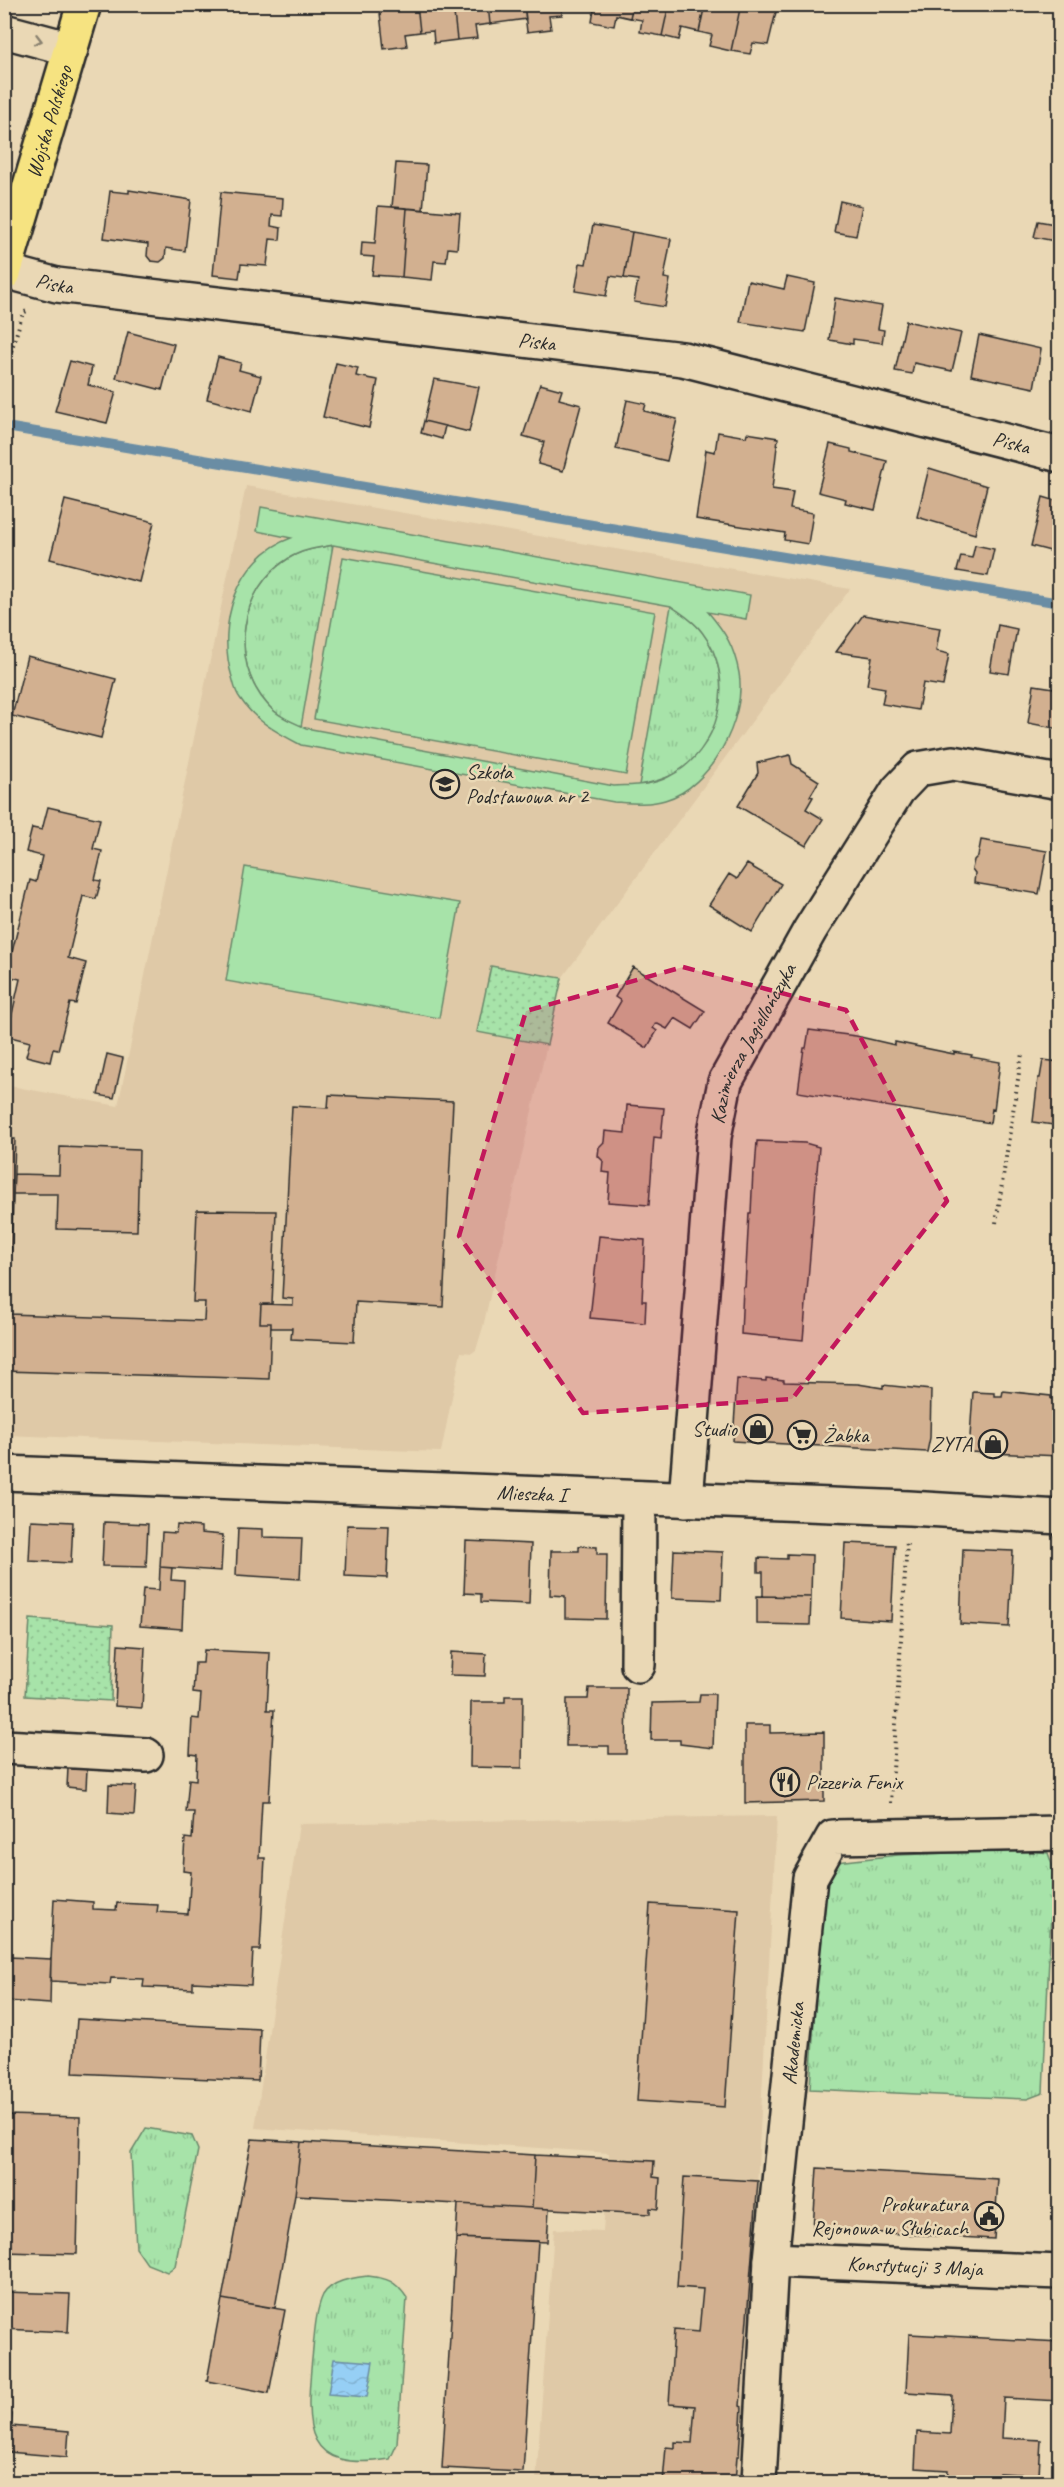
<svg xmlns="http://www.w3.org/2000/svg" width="1064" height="2487" font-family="Caveat,sans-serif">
<defs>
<pattern id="grass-tufts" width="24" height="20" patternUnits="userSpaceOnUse" patternTransform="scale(1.5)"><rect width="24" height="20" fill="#a7e3a9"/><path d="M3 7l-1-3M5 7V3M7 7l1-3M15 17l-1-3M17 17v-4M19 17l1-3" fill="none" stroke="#90c392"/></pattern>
<pattern id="park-dots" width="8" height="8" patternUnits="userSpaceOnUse" patternTransform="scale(1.5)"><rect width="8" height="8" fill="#a7e3a9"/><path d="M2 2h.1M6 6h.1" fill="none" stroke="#90c392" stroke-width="1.8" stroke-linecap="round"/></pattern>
<pattern id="water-waves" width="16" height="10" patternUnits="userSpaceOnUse" patternTransform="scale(1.5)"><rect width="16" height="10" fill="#96cff5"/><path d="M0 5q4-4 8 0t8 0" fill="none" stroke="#81b2d2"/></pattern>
</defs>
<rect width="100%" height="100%" fill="#ead8b5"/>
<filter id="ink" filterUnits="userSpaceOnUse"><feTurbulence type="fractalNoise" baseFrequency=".0167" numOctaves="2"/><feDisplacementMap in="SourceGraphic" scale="12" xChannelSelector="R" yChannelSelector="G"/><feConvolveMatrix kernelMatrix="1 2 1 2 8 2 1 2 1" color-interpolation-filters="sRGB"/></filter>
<g filter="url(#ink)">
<path fill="#dfc9a7" d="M246,486l604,103 -288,389 -79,349 -7,23 -4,3 -11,-1 -20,100 -436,-17v-350l113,21z
M777,1816l-36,666h-205l18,-253 49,2 6,-78 -354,-25 44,-304z"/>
<path fill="url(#grass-tufts)" stroke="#69876a" stroke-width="1.5" d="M333,545l-32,182c-12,-6 -25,-12 -34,-23 -38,-43 -28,-116 22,-146 13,-8 28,-10 44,-13z
M671,606c12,8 23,15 32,27 25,34 24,92 -6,125 -15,16 -37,23 -58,27z
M1026,1850l22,3 5,14 -10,226 -16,6 -217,-10 12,-207 15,-20 61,-7z
M146,2128l46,8 6,14 -23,116 -8,6 -20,-8 -11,-16 -5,-95z
M368,2276c19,2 28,5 39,22l-10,146 -7,15c-87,14 -85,-31 -78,-100 2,-18 3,-48 11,-64 9,-15 30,-17 45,-19z"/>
<path fill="url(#park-dots)" stroke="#69876a" stroke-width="1.5" d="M491,966l71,12 -15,67 -70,-13z
M30,1619l83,6 -2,76 -86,-5z"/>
<path fill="#a7e3a9" stroke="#69876a" stroke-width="1.5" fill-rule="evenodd" d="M261,507l489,88 -4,24 -38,-7c17,20 26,34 31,61 8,45 -29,115 -74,127 -16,5 -35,3 -51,2l-313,-57c-23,-12 -46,-24 -61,-47 -5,-6 -6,-14 -8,-21 -16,-52 5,-120 59,-139l-34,-7zM333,545l338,61c11,8 23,15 31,26 36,47 18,120 -34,145 -17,9 -35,8 -54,9l-308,-58c-14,-6 -29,-12 -39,-24 -38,-43 -28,-116 22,-146 13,-8 28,-10 44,-13z
M343,557l312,55 -29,163 -312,-56z
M245,867l215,36 -21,115 -213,-37z"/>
<path fill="url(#water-waves)" stroke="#6b8da4" stroke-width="1.5" d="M334,2359l39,3 -6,35 -39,-3z"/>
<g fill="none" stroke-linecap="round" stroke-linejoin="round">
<path stroke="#6b8da4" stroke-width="10" d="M12,428l1048,175"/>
</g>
<path fill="#d2b090" stroke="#2b2b2b" stroke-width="1.5" d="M379,4h38l3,28 -15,2 2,12 -23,3z
M417,4h36l4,36 -23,3 -1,-12 -13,1z
M453,4h35l2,20 -15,2 2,12 -20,2z
M488,4h36l2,15 -36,5z
M524,4h37l1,11 -13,1 2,13 -24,3z
M595,4h38l-3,14 -14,-3 -2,11 -22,-4z
M633,4h36l-7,32 -22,-4 2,-12 -12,-2z
M669,4h36l-6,28 -17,-4 -3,12 -17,-4z
M705,4h36l-10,47 -22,-5 3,-11 -13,-3z
M741,4h37l-10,41 -15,-2 -3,11 -19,-3z
M396,163l31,2 -4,45 -31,-3z
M129,190l62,10 -6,51 -19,-3 -1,10 -5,4 -9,-1 -4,-5 1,-12 -44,-6 6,-47 19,2z
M221,192l62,6 -1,18 -10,-1 -1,11 10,2 -1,12 -10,-1 -3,27 -26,-2 -2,14 -26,-3z
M840,201l22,5 -6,30 -22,-4z
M378,206l29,2 -5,69 -30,-2 2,-18 -13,-1 1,-14 13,1z
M407,208l53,5 -3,36 -9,-1 -2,14 -12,-1 -2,19 -30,-3z
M1038,221l22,4v17l-26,-5z
M593,225l39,7 -8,46 -14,-2 -4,20 -31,-5 5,-28 6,1z
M632,232l39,7 -7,39 6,1 -5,28 -31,-5 4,-22 -14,-2z
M787,277l28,6 -10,49 -65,-10 8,-41 36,8z
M835,298l47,8 -4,23 6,1 -2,13 -29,-4v5l-24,-4z
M906,321l55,12 -9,38 -38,-8 -2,11 -17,-3z
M128,332l46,12 -12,46 -46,-12z
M979,335l62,14 -7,39 -63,-13z
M218,357l23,6 -2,7 22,6 -9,35 -45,-12z
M70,361l22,6 -4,18 28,7 -9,31 -52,-12z
M336,363l22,5 -2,8 22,4 -9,48 -46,-11z
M434,379l45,8 -10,45 -45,-11z
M540,384l22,6 -3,9 22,6 -18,66 -25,-7 6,-22 -21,-6z
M627,400l19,4 -2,7 33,8 -10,42 -51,-12z
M424,421l21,5 -3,13 -21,-6z
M718,432l28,5 1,-4 31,5 -6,51 21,3 -3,17 23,4 -5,31 -24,-4 1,-7 -89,-14 10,-69 9,2z
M830,444l21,5v3l36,9 -12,49 -30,-7 1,-4 -28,-7z
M929,468l58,18 -12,48 -58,-17z
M1043,497l17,5v54l-2,-3 -27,-7z
M65,500l89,22 -15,60 -89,-23z
M975,545l19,4 -6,27 -31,-5 4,-15 11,2z
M863,615l77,13 -4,23 13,3 -6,32 -20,-3 -5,27 -36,-6 3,-16 -18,-3 5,-28 -36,-5z
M998,625l19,4 -8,45 -19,-3z
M27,656l89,23 -15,59 -89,-22z
M1034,685l26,4v40l-32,-6z
M790,755l2,9 27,17 -9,15 3,1 -7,12 17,10 -17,27 -68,-40 20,-33 -1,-10z
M48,807l52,12 -7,30 9,2 -7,29 6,1 -5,18 -13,-3 -15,62 18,5 -10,41 -6,-1 -12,47 -5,-1 -3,13 -24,-6 4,-14 -23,-6 13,-57 -14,-3 24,-96 6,2 6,-26 -16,-4 6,-24 10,2z
M981,840l66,11 -8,43 -65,-11 1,-10 -3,-4 2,-9 4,-4z
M747,864l34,20 -29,48 -43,-27 20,-31 8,5z
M633,967l72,44 -12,18 -18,-11 -8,11 -11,-6 -3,5 4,3 -10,17 -39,-25 13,-22 -6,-4z
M809,1030l47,6 39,9v-3l59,12v-2l18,3 -1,2 29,5 -6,48 -2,-1 -2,14 -192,-31 6,-44h2z
M107,1054l16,4 -9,40 -16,-3z
M1043,1060l17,2v64l-27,-4 5,-44h2z
M329,1095l124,6 -10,206 -87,-5 -2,40 -63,-3 1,-11h-21v-5h-11l1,-19 32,1v-6l-11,-1 10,-192 36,2z
M627,1105l37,3 -3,30 -7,-1 -5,68 -41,-3 2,-29 -8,-1 1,-11 -5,-5 1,-9 5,-5 1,-11 20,2z
M4,1139h11l-6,175 195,7 1,-19h-12l4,-92 79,1 -4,93h-11l-1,19h11l-2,56 -265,-8z
M757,1141l48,2 14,4 -16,193 -62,-6 2,-47h2l4,-74h2l2,-43h2z
M60,1147l79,3 -2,81 -80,-2 1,-35h-45l1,-20 45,1z
M599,1236l46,4 -3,61h4l-1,22 -55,-5z
M766,1378l18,2v2l74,2 25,4v-3l48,5 -1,48 -3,14 -194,-11 4,-62 29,2z
M1003,1391l48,5v3h9v57l-91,-4 4,-60 21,1v3h8z
M31,1520l42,2 -2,41 -42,-2z
M104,1522l44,2 -2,43 -44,-1z
M177,1525l24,2v6l22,2 -2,36 -61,-4 2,-35 14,1z
M347,1525l42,1 -2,52 -42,-2z
M238,1528l25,1v8l39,1 -2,41 -64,-4z
M466,1541l65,3 -2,60 -48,-2v-8l-17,-1z
M845,1543l50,2 -4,76 -50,-3z
M579,1546l18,1v7h10l-1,65 -41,-1v-22l-15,-1 1,-44h28z
M963,1549l50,2 -4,76 -49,-3z
M674,1550l49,2 -2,48 -49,-2z
M787,1554l25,1 -1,42 -48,-1v-24h-5v-14l29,1z
M160,1567l12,1 -1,12 13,1 -2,48 -42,-3 3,-37 16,1z
M757,1596l54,1 -1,28 -53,-1z
M118,1645l27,2 -3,61 -27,-2z
M204,1650l66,3 -3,57h7l-5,91h-7l-3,57h6l-5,92h-7l-2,35 -58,-3v7l-50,-2 1,-8 -33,-1 -1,6 -60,-3 4,-82 39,3v7l23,1 1,-7 41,2 -1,7 31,2 3,-42 -8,-1 2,-33 7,1 2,-27h-8l3,-33 7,1 1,-25 -7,-1 2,-36 7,1 2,-25 -8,-1 2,-30h8z
M451,1652l35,2 -1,22 -35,-1z
M589,1688h38l-1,66h-17v-8h-43l1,-47h21z
M700,1694h15l-2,54 -33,-4v-4h-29l1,-37 47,-1z
M505,1696h18l-1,72 -52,-1 1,-65h34z
M745,1725h25v8l54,-1v69l-79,2z
M68,1768l19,1 -1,20 -19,-2z
M109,1785l27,1 -2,29 -26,-2z
M650,1904l89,6 -14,197 -88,-6z
M9,1957l42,2 -1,45 -44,-3z
M77,2019l183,10 -2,52 -185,-8z
M7,2115l73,2 -3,137 -73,-2z
M252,2139l49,3 -6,53 -20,113 -53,-9z
M301,2142l234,13 -3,53 -237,-13z
M535,2155l119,6 -1,16 7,1 -2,31 -8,-1v6l-118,-6z
M817,2168l181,11 -4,60 -181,-10z
M684,2177l74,4 -18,225 2,1 -3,49h-2l-2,26h-72l3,-35 9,1v-6l17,1 3,-37 -26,-2 5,-74 25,2 4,-43 -26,-2z
M458,2204l91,5 -2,33 -91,-4z
M456,2238l82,3 -15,231 -81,-4z
M4,2292l66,2 -2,38 -64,-3z
M222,2299l63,11 -16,83 -62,-12z
M909,2334l151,8v59l-56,-3 -2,40 39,2 -2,35 -40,-2v9h-52l1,-12 -33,-2 2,-36 33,2 2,-39 -46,-3z
M5,2414h7l-1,12 58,5 -2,26 -59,-5 1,-10h-5z"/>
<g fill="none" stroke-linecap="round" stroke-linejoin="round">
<g stroke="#2b2b2b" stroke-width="38">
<g id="minor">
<path d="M4,31l67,18"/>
<path id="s1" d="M5,271l52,14 626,74 377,96"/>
<path id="s2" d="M4,1473l905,35 151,9"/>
<path id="s3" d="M686,1500l28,-363 11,-55 85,-152 88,-140 20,-21 35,-6 107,19"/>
<path d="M638,1665l1,-167"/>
<path d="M4,1747l142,8"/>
<path id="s4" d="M771,2260l289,12"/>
<path id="s5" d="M759,2482l12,-222 39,-382 23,-41 227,-4"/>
</g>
</g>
<g stroke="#2b2b2b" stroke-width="38">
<g id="major">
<path id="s6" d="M4,273l80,-269"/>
</g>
</g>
<path stroke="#2b2b2b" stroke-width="4" stroke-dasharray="1.5 4.5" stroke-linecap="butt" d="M4,374l19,-61 4,-2
M4,604l6,-5
M996,1223l26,-170
M891,1803l16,-262"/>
<use href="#minor" stroke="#ead8b5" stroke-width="33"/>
<use href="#major" stroke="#f6e381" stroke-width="33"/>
</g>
<defs><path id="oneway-chevron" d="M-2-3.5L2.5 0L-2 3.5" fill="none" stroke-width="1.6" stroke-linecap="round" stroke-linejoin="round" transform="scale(1.5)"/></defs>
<use stroke="#8a8270" href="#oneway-chevron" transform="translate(38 40) rotate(15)"/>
</g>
<path fill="#c2185b" fill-opacity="0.2" stroke="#c2185b" stroke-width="4.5" stroke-dasharray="12 8" stroke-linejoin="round" d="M683,967l163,43 101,191 -155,198 -209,14 -124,-177 67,-225z"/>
<defs>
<g id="school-ring" transform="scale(1.5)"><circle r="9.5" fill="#ead8b5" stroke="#2b2b2b" stroke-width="1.5"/><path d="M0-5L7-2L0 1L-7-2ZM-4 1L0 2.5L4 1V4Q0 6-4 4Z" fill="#2b2b2b"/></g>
<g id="shop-ring" transform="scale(1.5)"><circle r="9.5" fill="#ead8b5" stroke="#2b2b2b" stroke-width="1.5"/><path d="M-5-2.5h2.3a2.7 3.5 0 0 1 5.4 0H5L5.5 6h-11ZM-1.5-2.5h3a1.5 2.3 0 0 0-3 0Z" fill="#2b2b2b"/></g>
<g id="supermarket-ring" transform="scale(1.5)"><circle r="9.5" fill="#ead8b5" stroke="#2b2b2b" stroke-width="1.5"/><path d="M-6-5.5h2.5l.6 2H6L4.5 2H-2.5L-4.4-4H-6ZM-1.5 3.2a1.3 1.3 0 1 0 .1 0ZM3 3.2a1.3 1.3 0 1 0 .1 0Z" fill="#2b2b2b"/></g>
<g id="restaurant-ring" transform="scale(1.5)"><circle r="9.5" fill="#ead8b5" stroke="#2b2b2b" stroke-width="1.5"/><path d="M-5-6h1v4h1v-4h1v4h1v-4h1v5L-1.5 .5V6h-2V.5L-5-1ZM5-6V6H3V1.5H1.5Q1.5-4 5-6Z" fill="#2b2b2b"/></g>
<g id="civic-ring" transform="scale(1.5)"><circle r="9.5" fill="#ead8b5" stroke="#2b2b2b" stroke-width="1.5"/><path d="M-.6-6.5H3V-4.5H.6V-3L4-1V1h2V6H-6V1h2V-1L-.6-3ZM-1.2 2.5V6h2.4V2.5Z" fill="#2b2b2b"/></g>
</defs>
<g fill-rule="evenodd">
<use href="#school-ring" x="445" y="784"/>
<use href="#shop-ring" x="758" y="1429"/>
<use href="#supermarket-ring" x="802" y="1435"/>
<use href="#shop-ring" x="993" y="1444"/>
<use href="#restaurant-ring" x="785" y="1782"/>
<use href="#civic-ring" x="989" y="2216"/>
</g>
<g text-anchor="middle" stroke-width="5" stroke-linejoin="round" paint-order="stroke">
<g font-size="21" fill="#2b2b2b" stroke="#ead8b5">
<text dy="7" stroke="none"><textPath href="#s6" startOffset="158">Wojska Polskiego</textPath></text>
<text dy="7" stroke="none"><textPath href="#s1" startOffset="51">Piska</textPath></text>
<text dy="7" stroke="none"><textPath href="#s1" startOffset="537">Piska</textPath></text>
<text dy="7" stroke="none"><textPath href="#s1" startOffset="1023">Piska</textPath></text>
<text dy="7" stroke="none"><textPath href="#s3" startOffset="466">Kazimierza Jagiellończyka</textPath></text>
<text dy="7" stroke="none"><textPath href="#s2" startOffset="528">Mieszka I</textPath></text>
<text dy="7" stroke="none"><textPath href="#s5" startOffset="440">Akademicka</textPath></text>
<text dy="7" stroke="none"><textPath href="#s4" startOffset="144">Konstytucji 3 Maja</textPath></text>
</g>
<g font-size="21" fill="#2b2b2b" stroke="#ead8b5" text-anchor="start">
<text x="466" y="779">Szkoła<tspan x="466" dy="24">Podstawowa nr 2</tspan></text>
<text x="737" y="1436" text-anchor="end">Studio</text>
<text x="823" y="1442">Żabka</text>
<text x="972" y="1451" text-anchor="end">ZYTA</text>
<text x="806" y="1789">Pizzeria Fenix</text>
<text x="968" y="2211" text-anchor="end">Prokuratura<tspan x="968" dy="24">Rejonowa w Słubicach</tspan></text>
</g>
</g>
<rect width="1064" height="2487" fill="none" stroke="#ead8b5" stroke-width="24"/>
<rect x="12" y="12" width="1040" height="2463" fill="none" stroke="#2b2b2b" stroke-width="2" filter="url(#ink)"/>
</svg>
